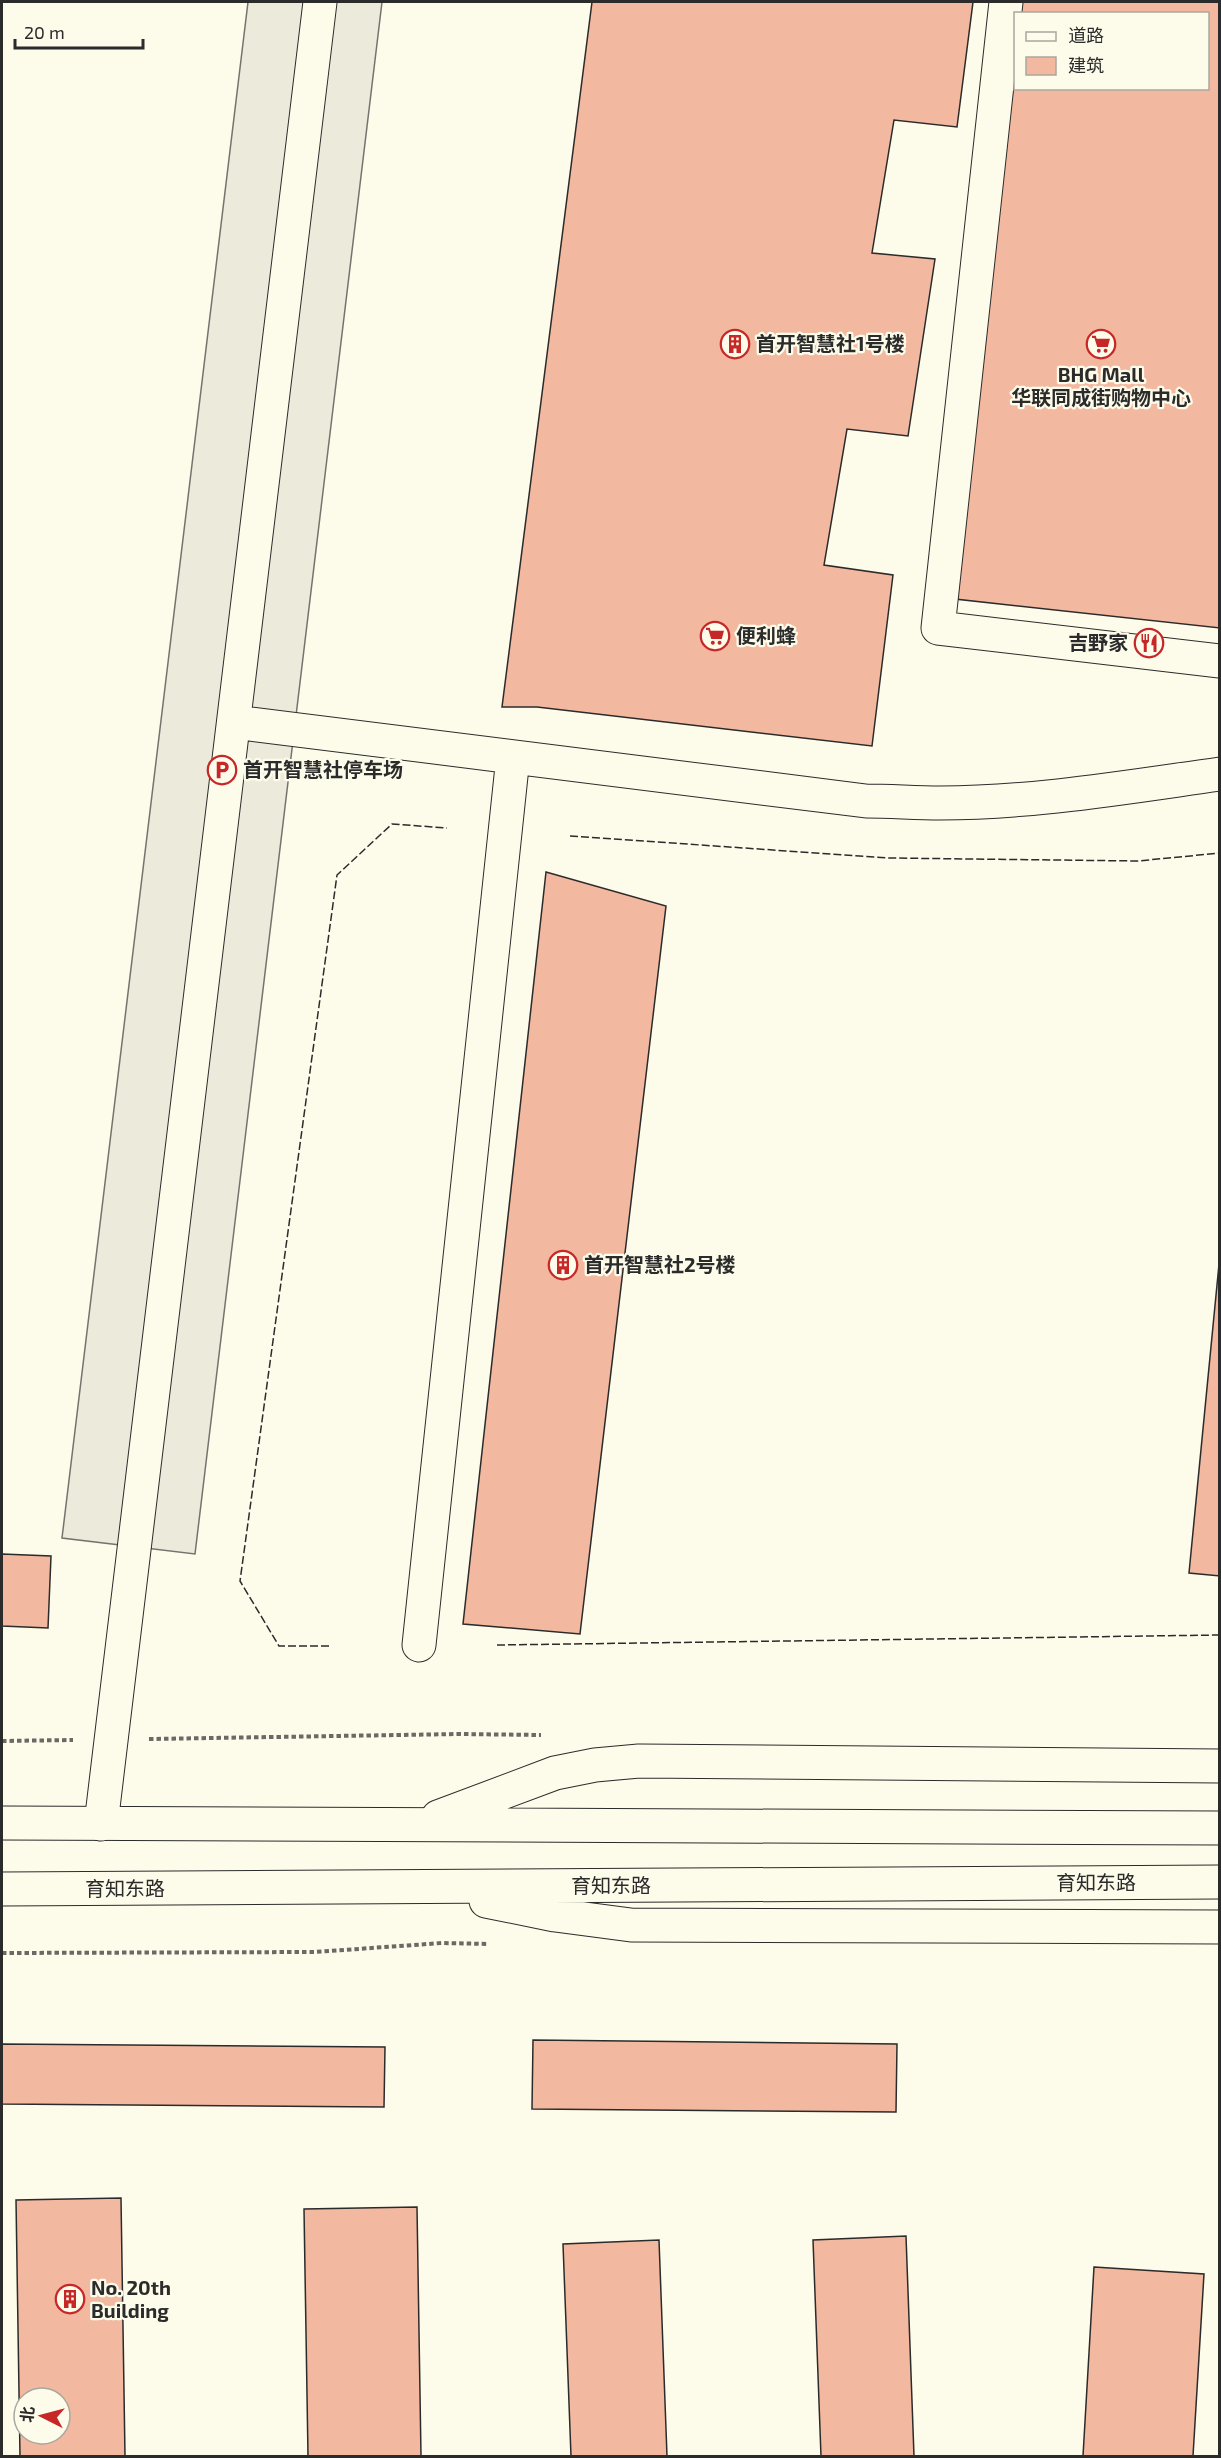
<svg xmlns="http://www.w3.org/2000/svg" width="1221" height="2458" font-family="'Exo 2','Noto Sans SC',sans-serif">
<rect width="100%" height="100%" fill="#fdfbea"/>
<path fill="#eceadb" stroke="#74746e" stroke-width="1.5" d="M248,2h134l-187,1552 -133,-16z"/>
<path fill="#f2b8a0" stroke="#2b2b2b" stroke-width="1.5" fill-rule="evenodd" d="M592,2h381l-16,125 -63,-7 -22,133 63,6 -27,177 -61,-7 -23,136 69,10 -21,171 -335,-39h-35z
M1020,2h200v626l-265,-29 61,-554v43h192v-74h-189z
M546,872l120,34 -86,728 -117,-10z
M1220,1254v322l-31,-3z
M2,1554l49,2 -3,72 -46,-2z
M533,2040l364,4 -1,68 -364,-3z
M2,2044l383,3 -1,60 -382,-3z
M121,2198l4,258h-105l-4,-256zM24,2398h36v36h-36z
M417,2207l4,249h-113l-4,-247z
M906,2236l8,220h-93l-8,-216z
M659,2240l8,216h-96l-8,-212z
M1094,2267l110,7 -11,182h-110z"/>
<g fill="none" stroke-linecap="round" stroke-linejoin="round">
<g stroke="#2b2b2b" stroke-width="35">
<path id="minor" d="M1006,2l-68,626 282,33
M234,722l632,79c25,0 49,2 74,2 93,0 187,-16 280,-29
M419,1645l94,-888
M101,1824l219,-1822"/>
</g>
<g stroke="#2b2b2b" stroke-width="35">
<path id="major" d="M438,1817l117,-44 40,-8 44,-4 581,5
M2,1823l1218,5
M2,1889l1218,-7
M486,1901l69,14 76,10 589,2"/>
</g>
<path stroke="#6a6964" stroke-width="4" stroke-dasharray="4.5 3" stroke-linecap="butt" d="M149,1739l311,-5 81,1
M2,1741l71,-1
M2,1953l313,-1 127,-9 47,1"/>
<use href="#minor" stroke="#fdfbea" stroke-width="33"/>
<use href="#major" stroke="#fdfbea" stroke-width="33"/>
<path stroke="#2b2b2b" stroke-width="1.5" stroke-dasharray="8 3" stroke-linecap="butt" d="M570,836l319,22 249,3 82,-8
M497,1645l723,-10
M329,1646h-50l-39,-65 97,-706 55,-51 55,4"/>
</g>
<defs>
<g id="building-ring" transform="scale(1.5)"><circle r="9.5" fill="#fdfbea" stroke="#c62828" stroke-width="1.5"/><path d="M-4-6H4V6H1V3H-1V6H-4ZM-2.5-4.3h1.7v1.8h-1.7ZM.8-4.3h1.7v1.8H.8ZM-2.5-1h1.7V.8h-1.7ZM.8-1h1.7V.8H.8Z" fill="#c62828"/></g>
<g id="supermarket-ring" transform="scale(1.5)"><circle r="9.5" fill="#fdfbea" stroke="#c62828" stroke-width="1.5"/><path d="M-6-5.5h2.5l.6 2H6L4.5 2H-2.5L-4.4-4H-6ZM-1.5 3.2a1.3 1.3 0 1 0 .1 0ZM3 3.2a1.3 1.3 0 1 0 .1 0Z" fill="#c62828"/></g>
<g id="restaurant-ring" transform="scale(1.5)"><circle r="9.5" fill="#fdfbea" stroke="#c62828" stroke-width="1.5"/><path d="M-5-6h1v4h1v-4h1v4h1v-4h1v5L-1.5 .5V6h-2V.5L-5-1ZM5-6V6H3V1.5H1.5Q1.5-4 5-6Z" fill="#c62828"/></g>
<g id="parking-ring" transform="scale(1.5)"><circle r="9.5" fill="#fdfbea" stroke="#c62828" stroke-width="1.5"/><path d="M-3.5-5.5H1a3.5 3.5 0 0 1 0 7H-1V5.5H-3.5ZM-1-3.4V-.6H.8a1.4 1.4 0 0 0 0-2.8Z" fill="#c62828"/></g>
</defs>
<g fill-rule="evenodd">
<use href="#building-ring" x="735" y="344"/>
<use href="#supermarket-ring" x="1101" y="344"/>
<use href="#supermarket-ring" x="715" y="636"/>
<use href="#restaurant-ring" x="1149" y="643"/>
<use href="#parking-ring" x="222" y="770"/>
<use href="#building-ring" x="563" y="1265"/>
<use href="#building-ring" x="70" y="2299"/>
</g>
<g text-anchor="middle" stroke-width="4.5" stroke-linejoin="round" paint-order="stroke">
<g font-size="20" font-weight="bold" fill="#2b2b2b" stroke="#fdfbea" text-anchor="start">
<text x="756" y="351">首开智慧社1号楼</text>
<text x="1101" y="382" text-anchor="middle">BHG Mall<tspan x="1101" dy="23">华联同成街购物中心</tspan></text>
<text x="736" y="643">便利蜂</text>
<text x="1128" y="650" text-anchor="end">吉野家</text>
<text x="243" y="777">首开智慧社停车场</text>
<text x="584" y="1272">首开智慧社2号楼</text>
<text x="91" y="2295">No. 20th<tspan x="91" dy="23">Building</tspan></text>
</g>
<g font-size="20" fill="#2b2b2b" stroke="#fdfbea">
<text x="1096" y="1890">育知东路</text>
<text x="611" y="1893">育知东路</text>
<text x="125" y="1896">育知东路</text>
</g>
</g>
<rect width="1221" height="2458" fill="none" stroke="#2b2b2b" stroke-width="6"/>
<rect x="1014" y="12" width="195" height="78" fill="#fdfbea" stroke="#a9a89e" stroke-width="1.5"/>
<rect x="1026" y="32" width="30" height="9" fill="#fdfbea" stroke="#a9a89e" stroke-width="1.5"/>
<text x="1068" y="42" font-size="18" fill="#2b2b2b">道路</text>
<rect x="1026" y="57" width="30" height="18" fill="#f2b8a0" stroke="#a9a89e" stroke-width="1.5"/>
<text x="1068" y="72" font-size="18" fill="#2b2b2b">建筑</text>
<g transform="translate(42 2416) rotate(276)"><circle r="28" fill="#fdfbea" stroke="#a9a89e" stroke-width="1.5"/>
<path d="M0-4.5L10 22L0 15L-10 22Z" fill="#c62828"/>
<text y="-9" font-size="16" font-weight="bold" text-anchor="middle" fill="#2b2b2b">北</text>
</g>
<path d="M15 39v9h128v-9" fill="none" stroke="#2b2b2b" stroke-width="3"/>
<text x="24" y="39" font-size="18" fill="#2b2b2b" stroke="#fdfbea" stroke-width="4.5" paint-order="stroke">20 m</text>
</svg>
